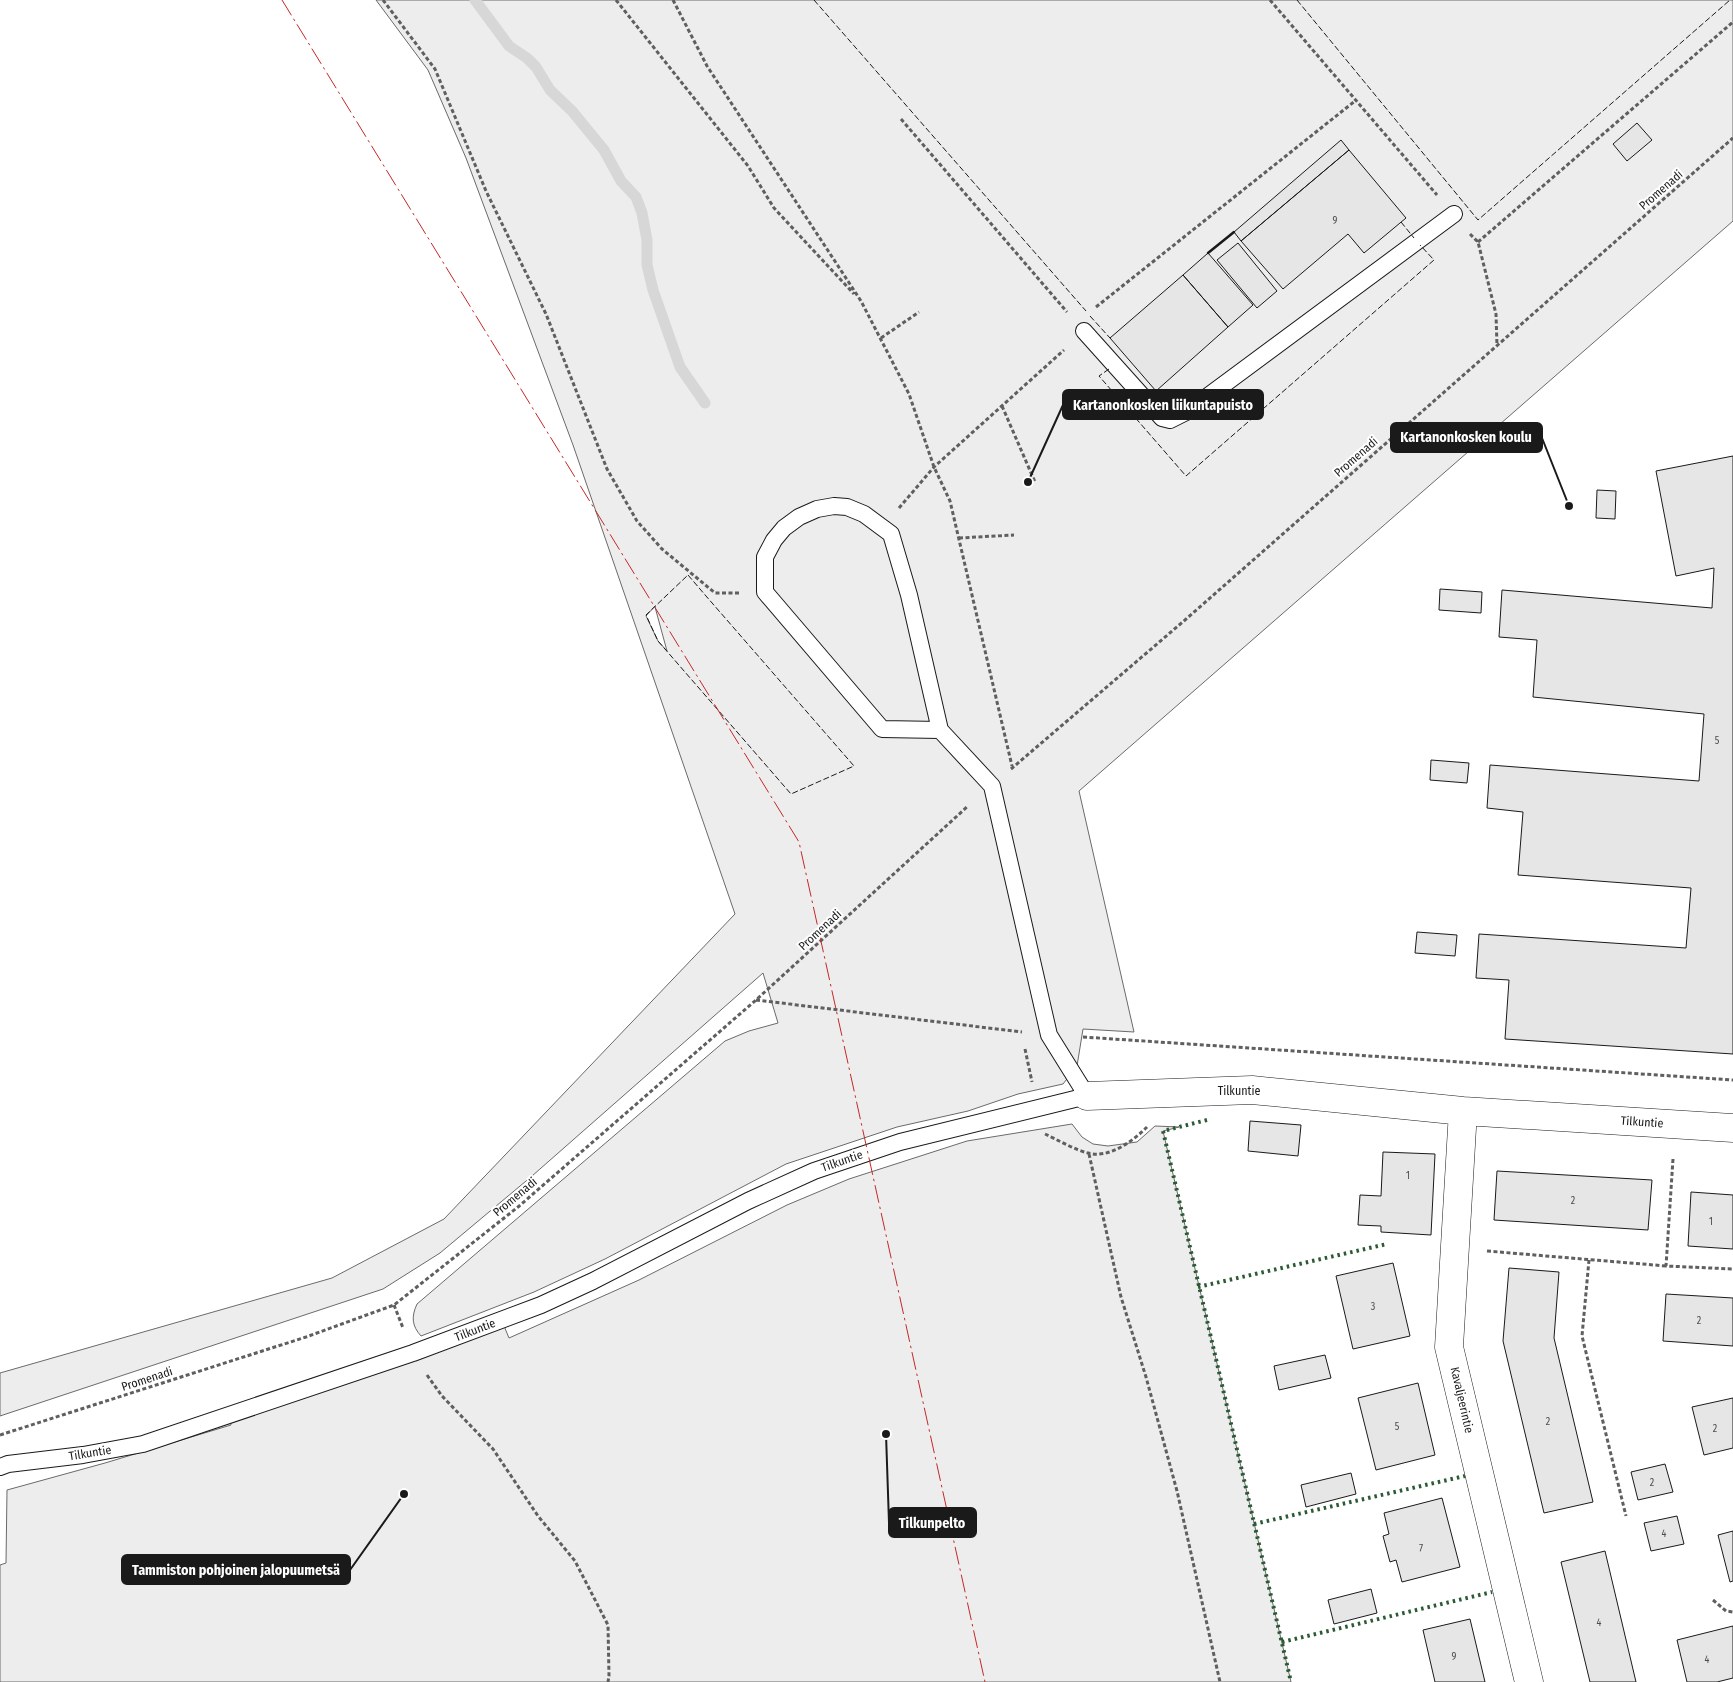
<svg xmlns="http://www.w3.org/2000/svg" width="1733" height="1682" font-family="'Fira Sans Condensed',sans-serif">
<rect width="100%" height="100%" fill="#fff"/>
<path fill="#ededed" stroke="#6a6a6a" fill-rule="evenodd" d="M376,0h1357v221l-654,570 55,241 -51,-3 -6,37 -14,18 -45,10 -50,17 -71,16 -111,37 -181,95 -71,33 -113,44c-9,-10 -10,-19 -4,-32l308,-263 24,-10 29,-8 -15,-50 -231,203 -92,77 -57,36 -383,127v-43l332,-95 112,-59 291,-305 -162,-469 -107,-287 -38,-88zM655,606v1l12,44 -9,-10 -12,-25z
M1072,1124l10,13 11,7 15,2 29,-4 18,-16 24,1 -16,4 128,551h-1291v-117l6,-2 1,-73 98,-27 126,-38 -3,-13 274,-91 7,17 130,-58 148,-75 62,-26 118,-38z"/>
<g fill="none" stroke-linecap="round" stroke-linejoin="round">
<path stroke="#d7d7d7" stroke-width="11" d="M475,0l34,46 18,12 9,9 14,23 22,21 32,39 17,31 15,16 6,16 5,27v25l6,25 27,77 25,36"/>
</g>
<path fill="#e6e6e6" stroke="#1a1a1a" d="M1637,123l15,17 -25,21 -14,-17z
M1341,140l8,10 -108,91 -7,-9z
M1349,150l57,68 -42,35 -16,-19 -65,55 -42,-48z
M1238,243l39,48 -20,17 -40,-48z
M1208,253l45,52 -25,22 -45,-52z
M1183,275l45,52 -72,64 -46,-53z
M1733,456v598l-228,-15 4,-59 -33,-2 3,-44 207,14 5,-60 -173,-13 5,-63 -36,-4 3,-43 209,16 5,-67 -171,-17 4,-57 -38,-3 3,-47 210,18 2,-40 -38,8 -20,-105z
M1597,490l19,1 -1,28 -19,-1z
M1440,589l42,3 -1,21 -42,-3z
M1431,760l38,3 -2,20 -37,-3z
M1417,932l40,3 -2,21 -40,-3z
M1250,1121l51,4 -3,31 -50,-5z
M1383,1152l52,2 -4,81 -50,-3v-6l-23,-1 2,-30 21,1z
M1497,1171l155,9 -4,50 -154,-10z
M1691,1192l42,3v54l-45,-3z
M1393,1263l17,73 -57,13 -17,-73z
M1509,1268l50,4 -5,66 39,164 -49,11 -41,-172z
M1666,1294l67,4v48l-70,-5z
M1325,1355l6,23 -52,12 -5,-24z
M1418,1383l17,72 -59,15 -18,-72z
M1733,1398v50l-29,7 -12,-48z
M1665,1464l8,28 -35,8 -7,-28z
M1351,1473l5,21 -50,13 -5,-22z
M1442,1498l18,69 -58,15 -6,-22 -6,2 -7,-26 6,-2 -5,-21z
M1677,1516l7,28 -33,7 -7,-28z
M1733,1531v50l-3,1 -12,-47z
M1605,1551l31,131h-46l-29,-120z
M1371,1589l6,24 -43,11 -6,-24z
M1470,1619l15,63h-50l-12,-52z
M1733,1626v52l-16,4h-30l-10,-42z"/>
<g fill="none" stroke-linecap="round" stroke-linejoin="round">
<g stroke="#1a1a1a" stroke-width="18">
<path id="service" d="M1084,331l78,87 8,2 18,-9 266,-197
M0,1467l8,-3 75,-9 60,-11 270,-91 128,-48 52,-24 155,-80 66,-30 86,-29 187,-46 -38,-61 -57,-249 -52,-56 -31,-135 -18,-61 -27,-20 -17,-7 -13,-1 -17,3 -18,8 -15,11 -10,12 -9,17v35l117,137 58,1"/>
</g>
<g stroke="#1a1a1a" stroke-width="29">
<path id="minor" d="M1087,1096l165,-6 211,21 270,17
M1463,1111l-14,236 80,335"/>
</g>
<path stroke="#5f5f5f" stroke-width="3" stroke-dasharray="4 2.5" stroke-linecap="butt" d="M383,0l52,69 51,122 60,123 61,155 30,52 25,28 53,44h24
M616,0l132,166 26,42 80,86
M673,0l34,66 154,235 48,93 25,73 16,34 62,265
M1270,0l167,195
M901,119l166,193
M1470,234l8,8 18,72 1,32
M1478,242l255,-220
M1096,307l259,-206
M881,338l38,-26
M1002,406l33,76
M899,508l35,-41 130,-117
M959,538l55,-3
M1011,769l174,-149 548,-482
M756,1000l266,32
M1083,1037l650,43
M1025,1049l7,33
M1045,1134c13,6 30,16 43,19 21,6 45,-12 59,-26
M1089,1154l32,143 25,80 31,114 43,191
M1673,1159l-7,107 67,3
M1487,1251l179,15
M1589,1260l-7,76 44,180
M394,1305l9,23
M427,1375l15,21 51,53 45,67 37,45 33,64 1,51 -1,6
M0,1435l306,-98 88,-32 124,-98 238,-207 212,-194
M1713,1600l13,11 7,1"/>
<use href="#service" stroke="#fff" stroke-width="16"/>
<use href="#minor" stroke="#fff" stroke-width="28"/>
<path stroke="#2b5a34" stroke-width="4" stroke-dasharray="2.5 4" stroke-linecap="butt" d="M1207,1120l-44,11 128,551
M1198,1287l189,-43
M1254,1524l211,-48
M1282,1642l210,-50"/>
<path stroke="#1a1a1a" stroke-width="1" stroke-dasharray="6 2.5" stroke-linecap="butt" d="M814,0l272,311
M1297,0l181,220 252,-220
M1401,222l13,16
M1090,316l20,22
M1109,369l-10,7 87,100 248,-216 -14,-15
M688,575l18,21 148,170 -63,28 -133,-153 -12,-26z"/>
<path stroke="#1a1a1a" stroke-width="2.5" d="M1208,253l26,-21"/>
<path stroke="#c62828" stroke-width="1" stroke-dasharray="18 4 2.5 4" stroke-linecap="butt" d="M282,0l517,842 186,840"/>
</g>
<g text-anchor="middle" stroke-width="4" stroke-linejoin="round" paint-order="stroke">
<g font-size="10" fill="#4d4d4d">
<text x="1335" y="224">9</text>
<text x="1717" y="744">5</text>
<text x="1408" y="1179">1</text>
<text x="1573" y="1204">2</text>
<text x="1711" y="1225">1</text>
<text x="1373" y="1310">3</text>
<text x="1699" y="1324">2</text>
<text x="1548" y="1425">2</text>
<text x="1397" y="1430">5</text>
<text x="1715" y="1432">2</text>
<text x="1652" y="1486">2</text>
<text x="1664" y="1537">4</text>
<text x="1421" y="1552">7</text>
<text x="1599" y="1626">4</text>
<text x="1454" y="1660">9</text>
<text x="1707" y="1663">4</text>
</g>
<g font-size="12" fill="#1a1a1a" stroke="#fff">
<text transform="translate(1661 190) rotate(-41)" y="4">Promenadi</text>
<text transform="translate(1356 457) rotate(-41)" y="4">Promenadi</text>
<text transform="translate(820 930) rotate(-43)" y="4">Promenadi</text>
<text x="1239" y="1095">Tilkuntie</text>
<text transform="translate(1642 1122) rotate(4)" y="4">Tilkuntie</text>
<text transform="translate(842 1161) rotate(-19)" y="4">Tilkuntie</text>
<text transform="translate(515 1197) rotate(-40)" y="4">Promenadi</text>
<text transform="translate(475 1330) rotate(-21)" y="4">Tilkuntie</text>
<text transform="translate(147 1379) rotate(-18)" y="4">Promenadi</text>
<text transform="translate(1462 1400) rotate(77)" y="4">Kavaljeerintie</text>
<text transform="translate(90 1453) rotate(-9)" y="4">Tilkuntie</text>
</g>
</g>
<path fill="none" stroke="#1a1a1a" stroke-width="2" d="M1028 482L1063 405M1569 506L1542 438M886 1434L889 1523M404 1494L350 1570"/>
<g fill="#1a1a1a" stroke="#fff" stroke-width="2">
<circle cx="1028" cy="482" r="5"/>
<circle cx="1569" cy="506" r="5"/>
<circle cx="886" cy="1434" r="5"/>
<circle cx="404" cy="1494" r="5"/>
</g>
<g fill="#1a1a1a" stroke="#1a1a1a" stroke-width="2">
<rect x="1063" y="390" width="200" height="29" rx="5"/>
<rect x="1391" y="423" width="151" height="29" rx="5"/>
<rect x="889" y="1508" width="87" height="29" rx="5"/>
<rect x="122" y="1555" width="228" height="29" rx="5"/>
</g>
<g font-size="14" text-anchor="middle" font-weight="bold" fill="#fff">
<text x="1163" y="410">Kartanonkosken liikuntapuisto</text>
<text x="1466" y="442">Kartanonkosken koulu</text>
<text x="932" y="1528">Tilkunpelto</text>
<text x="236" y="1575">Tammiston pohjoinen jalopuumetsä</text>
</g>
</svg>
